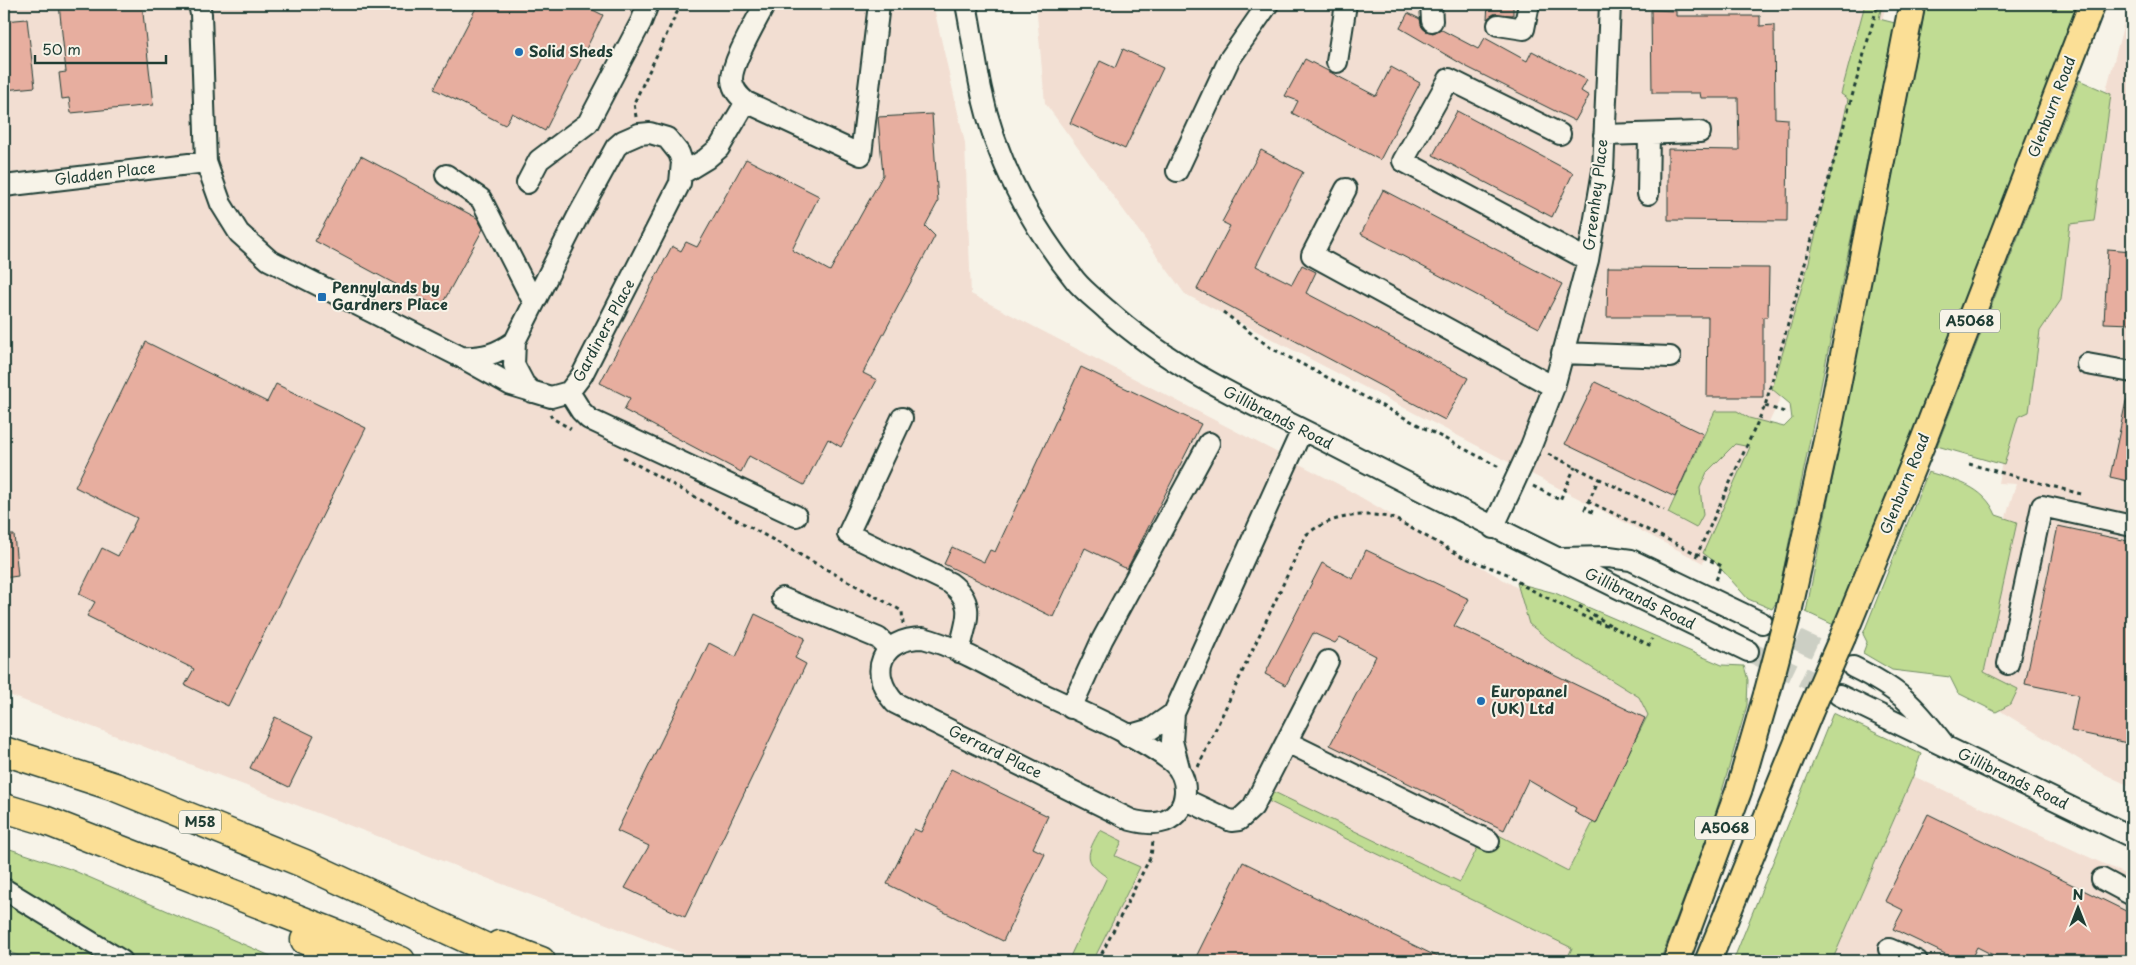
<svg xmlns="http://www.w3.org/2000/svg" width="2136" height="965" font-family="'Playpen Sans',sans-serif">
<rect width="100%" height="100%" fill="#f7f3e8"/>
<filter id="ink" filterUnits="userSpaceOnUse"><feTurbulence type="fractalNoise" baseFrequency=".02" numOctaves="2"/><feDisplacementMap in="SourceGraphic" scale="10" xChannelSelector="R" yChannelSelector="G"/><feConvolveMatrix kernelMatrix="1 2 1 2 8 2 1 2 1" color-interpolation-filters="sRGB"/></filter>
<g filter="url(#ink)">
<path fill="#f2ded2" d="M4,4h929l32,139 6,151 367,190 361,209 -130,268h-866l-699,-268z
M1036,4h850l-81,342 -102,217 -518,-269 -140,-191z
M2129,4h3v783l-34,-16 -143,-88 61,-199 -18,-1 23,-128 85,-264z
M1913,776l219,101v84h-300z"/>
<path fill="#c0dc93" stroke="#708c64" d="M1865,4h17l-3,15 16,4 -118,578 -5,8 -24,-10 -34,-38 -11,-8 47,-106 -15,-3 -28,28 -7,16 3,27 -7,13 -28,-15 47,-102h22l12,7 35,9 8,-8 -2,-15 -18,-15 36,-123 37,-152 3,-15 -7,-5z
M1926,4h161l-249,623 -32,-15z
M2079,80l32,14 -17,127 -24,3 -9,76 -21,31 -11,81 -11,5 -14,48 -67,-19z
M1928,472c27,8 56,14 68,43l21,7 -33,150 34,17 -7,15 -15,8 -38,-19 -8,-16 -58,-7 -29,-17 4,-11 -4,-8z
M1517,583l38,10 167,72 22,1 4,14 -1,25 -34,117 -53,139h-94l6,-13 -306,-148 4,-10 190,92 27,-53 81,42 80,-156 -9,-18 -81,-50 -29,-23z
M1833,713l88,41 -8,22 -81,185h-99z
M1100,830l22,11 -7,15 25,11 -47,94h-25l39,-84c-24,-16 -21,-22 -7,-47z
M4,847l66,22 212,92h-162l-116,-71z
M4,900l97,61h-70l-27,-11z"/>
<path fill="#e7ae9f" stroke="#1f3d34" d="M59,4h83l11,101 -82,8 -2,-15 -7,1 -3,-26 7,-1z
M478,4h103l22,11 -58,116 -33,-18 -7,12 -71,-36z
M1488,4h25v11l-19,-1 -7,5z
M1651,10l25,1v5h84v10l14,-1 1,93 13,1 -1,102 -119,-1v-71l71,1 -1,-52h-37l-1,-5h-48z
M1408,13l12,6 2,8 4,4 7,2 7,-4 38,20 7,-11 42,23 5,-10 55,29 -6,11 8,5 -14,25 -108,-54 -67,-39z
M27,19l8,68 -31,3v-69z
M1123,49l40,19 -38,81 -55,-26 30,-62 15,7z
M1305,59l71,37 15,-29 29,16 -40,77 -88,-47 6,-12 -13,-5z
M1457,111l116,62 -21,44 -119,-62z
M932,114l6,88 -13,24 10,10 -72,137 14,7 -36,67 -13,-8 -24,46 -55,-29 -8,16 -117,-62 6,-12 -30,-15 72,-137 9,5 5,-9 11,5 49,-88 73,37 -27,54 38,21 53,-96 -5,-58z
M1261,150l42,22 -47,94 36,18 10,-19 14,7 -10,21 162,85 -23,42 -248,-131 33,-63 -8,-4z
M361,156l116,62 6,11 -43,79 -125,-67z
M1383,190l179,94 -23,44 -178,-94z
M2108,249l24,2v73l-28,-1z
M1608,267l161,1 -1,49h-5v80h-56l1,-80h-101z
M146,342l121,60 9,-18 90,44 -138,278 -43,-21 9,-16 -107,-53 8,-14 -16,-8 23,-46 16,8 19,-38 -62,-31z
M1081,367l120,57 -74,145 -42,-21 -32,69 -109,-53 8,-17 32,15 6,-12 5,2z
M1595,382l108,52 -28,63 -110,-53z
M2126,401l6,1v80l-22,-5z
M2058,526l74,16v202l-61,-13 7,-36 -53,-11z
M4,535h10l4,41 -14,2z
M1366,550l103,49 -15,27 191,92 -49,106 -22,-12 2,-4 -48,-28 -24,50 -174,-85 46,-89 -36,-19 -5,6 -22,-10 -27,52 -21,-11 57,-111 31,16z
M755,614l50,24 -10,20 11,6 -121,253 -60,-29 24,-42 -32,-15 92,-188 27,14z
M275,717l39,19 -25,51 -39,-19z
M951,769l97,47 -15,32 12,6 -42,87 -116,-57 27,-55 7,3z
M1928,814l204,100v47h-127l-28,-14 -7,14h-10l-67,-32 10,-19 -18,-9z
M1243,862l203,99h-252z"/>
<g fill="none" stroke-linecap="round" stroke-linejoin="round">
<path stroke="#cccfc4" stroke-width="20" stroke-dasharray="20 10" stroke-linecap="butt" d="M1770,627l76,36
M1748,651l86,41"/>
<g stroke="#1f3d34" stroke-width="24">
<path id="minor" d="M199,4l2,10 5,148 15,42 18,29 30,27 192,97 50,28 40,12 18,-5 13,-17 98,-192 2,-21 -3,-9 -12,-15 -17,-5 -11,1 -16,7 -7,6 -38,69 -63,125 -1,24 10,19 8,8
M765,4c-8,16 -34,59 -33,76 1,10 7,16 14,22l115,53 18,-151
M966,4c6,28 9,57 15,85 14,70 50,136 94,191 9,11 21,20 32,30 66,60 147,95 226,135 137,71 276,139 415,206
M1431,4l1,17
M1498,25l26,4 5,-25
M1337,62l9,-58
M1560,134l-111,-55 -46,82 185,99
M1604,135l96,-3
M1177,171l52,-111 39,-56
M683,173l23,-14 13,-11 27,-46
M446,175l35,24 53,104
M527,183l12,-23 49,-37 53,-101 7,-18
M4,186l202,-24
M1346,189l-34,66 242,132
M1648,194l1,-60
M1562,353l108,4
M461,357c22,1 36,-3 54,-16
M2087,364l45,8
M569,392l12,19 8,8 207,97
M902,418l-54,116 102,49c28,21 15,40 9,69
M1493,528l38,-82 23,-59 34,-127 15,-89 7,-167
M1560,558l49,-1 22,3 131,63
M782,598l96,40 11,10
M923,638c38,10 75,34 110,51 43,21 101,44 138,72 20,16 19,50 -6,60 -11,4 -23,2 -34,-1l-236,-117c-28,-31 -14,-65 28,-65z
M2008,664l34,-158 90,20
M1853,667c45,22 60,36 90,76
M1839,695l293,142
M1071,708l31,-68 107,-197
M1127,736l24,-7 23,-16
M1287,742l202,99
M1179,768l-7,-27 2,-28 128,-283
M1184,799l47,22 8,-1 14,-13 75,-146
M2102,879l30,16
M4,889l118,72
M1889,949l28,12"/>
</g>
<g stroke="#1f3d34" stroke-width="29">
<path id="major" d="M1789,610l40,-181 83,-425
M1843,636l81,-197 168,-435
M1676,961l63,-171 28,-97
M1708,961l101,-247"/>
</g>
<g stroke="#1f3d34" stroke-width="31">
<path id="highway" d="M4,751l111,36 188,76 212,98
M4,808l40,12 295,115 62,26
M305,940l46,21
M499,945l42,16"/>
</g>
<path stroke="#1f3d34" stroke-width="3" stroke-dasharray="4 4" stroke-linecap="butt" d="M636,117l-2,-14 47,-99
M1223,312l48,36 230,120
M1765,406l23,7
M550,414l2,4 19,11
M1548,454l116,56
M623,457l279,154 1,13
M1969,464l112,30
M1533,486l27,14 15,-33
M1588,501l134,65 -6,14
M1593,512l-8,-3 14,-31
M1696,557l69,-151 113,-402
M1579,606l31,19
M1198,767l108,-232c22,-19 61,-25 89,-16l68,38 47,18 12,10 71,36 20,6 36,18 3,-6
M1098,961l53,-105 2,-15"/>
<use href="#minor" stroke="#f7f3e8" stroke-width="20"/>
<use href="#major" stroke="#fbdf96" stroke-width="25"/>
<use href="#highway" stroke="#fbdf96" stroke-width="28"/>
<g stroke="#1f3d34" stroke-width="29" stroke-linecap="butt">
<path id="major-bridge" d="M1767,693l22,-83
M1809,714l34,-78"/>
</g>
<use href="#major-bridge" stroke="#fbdf96" stroke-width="25"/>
</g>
</g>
<g fill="#1f6fb2" stroke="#f7f3e8" stroke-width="2">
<circle cx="519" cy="52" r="5"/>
<rect x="317" y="292" width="10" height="10" rx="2.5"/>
<circle cx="1481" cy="701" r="5"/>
</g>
<g text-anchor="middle" stroke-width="4" stroke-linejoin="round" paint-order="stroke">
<g fill="#f7f3e8" stroke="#60746a" stroke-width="1">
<rect x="1940" y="309.5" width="60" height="23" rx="4"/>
<rect x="179" y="810.5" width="42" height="23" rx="4"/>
<rect x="1695" y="816.5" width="60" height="23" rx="4"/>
</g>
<g font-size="14" font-weight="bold" fill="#1f3d34">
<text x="1970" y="326">A5068</text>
<text x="200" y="827">M58</text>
<text x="1725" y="833">A5068</text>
</g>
<g font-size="15" font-weight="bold" fill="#1f3d34" stroke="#f7f3e8" text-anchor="start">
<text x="529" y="57">Solid Sheds</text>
<text x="332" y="293">Pennylands by<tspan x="332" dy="17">Gardners Place</tspan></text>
<text x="1491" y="697">Europanel<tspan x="1491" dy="17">(UK) Ltd</tspan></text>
</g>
<g font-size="15" fill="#1f3d34" stroke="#f7f3e8">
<text transform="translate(2052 107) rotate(-69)" y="5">Glenburn Road</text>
<text transform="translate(105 174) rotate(-7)" y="5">Gladden Place</text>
<text transform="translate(1596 195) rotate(-83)" y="5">Greenhey Place</text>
<text transform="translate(604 331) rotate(-62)" y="5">Gardiners Place</text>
<text transform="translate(1278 418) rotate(27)" y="5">Gillibrands Road</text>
<text transform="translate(1905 484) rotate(-68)" y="5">Glenburn Road</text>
<text transform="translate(1640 599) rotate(26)" y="5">Gillibrands Road</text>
<text transform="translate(995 752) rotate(26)" y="5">Gerrard Place</text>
<text transform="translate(2013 779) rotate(26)" y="5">Gillibrands Road</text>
</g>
</g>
<rect width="2136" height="965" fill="none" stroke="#f7f3e8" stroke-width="20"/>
<rect x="10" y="10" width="2116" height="945" fill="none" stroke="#1f3d34" stroke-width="2" filter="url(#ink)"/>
<g transform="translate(2078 908)" stroke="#f7f3e8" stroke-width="4" paint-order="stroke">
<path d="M0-4L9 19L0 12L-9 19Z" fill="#1f3d34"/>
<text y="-8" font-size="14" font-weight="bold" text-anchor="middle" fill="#1f3d34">N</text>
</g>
<path d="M35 55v8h131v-8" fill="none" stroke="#1f3d34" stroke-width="2.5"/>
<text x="42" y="55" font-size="15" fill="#1f3d34" stroke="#f7f3e8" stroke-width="4" paint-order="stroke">50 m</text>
</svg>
